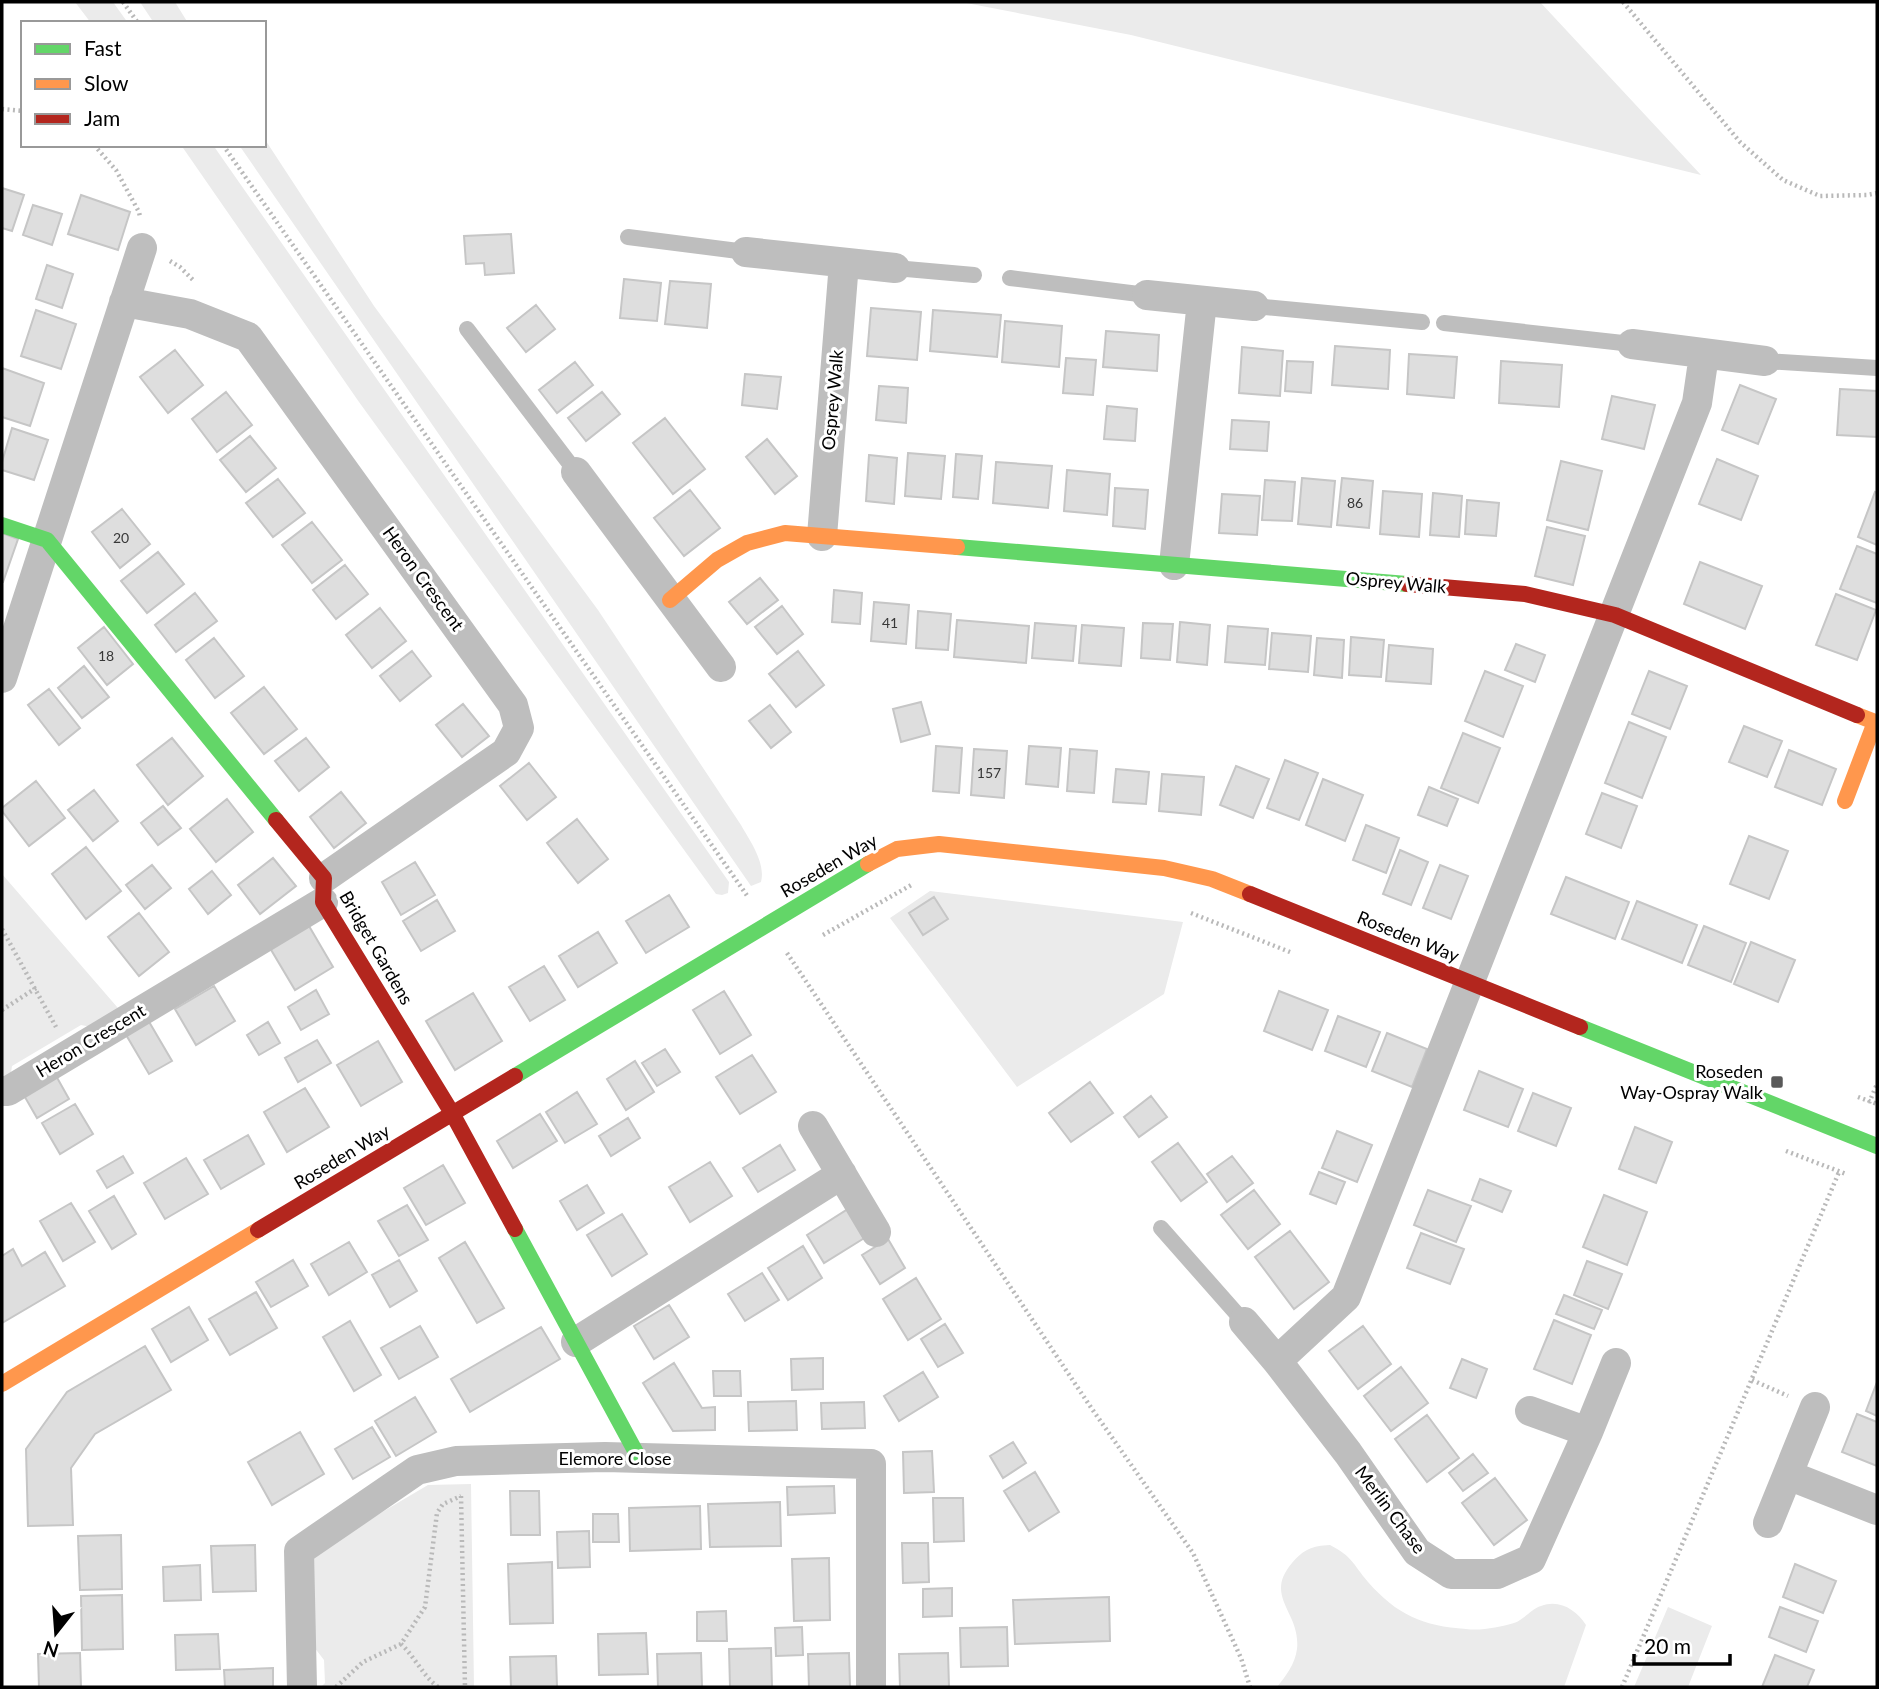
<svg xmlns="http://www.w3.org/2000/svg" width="1879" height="1689" font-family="Lato,sans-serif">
<rect width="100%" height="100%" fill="#fff"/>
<path fill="#ebebeb" d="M75,2h38l15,21h-37z
M140,2h35l13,21h-34z
M961,2h579l161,173 -570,-140z
M264,138l110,168 224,304 143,215c9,16 25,38 20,57l-10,4 -512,-741h25z
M181,145h32l516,737 -1,11 -6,2 -6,-1 -357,-492z
M2,874l122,141 -22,14 -21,-4 -69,41 -3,20 -7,1z
M930,891l253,31 -19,72 -147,93 -127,-169z
M471,1484l3,203h-153l4,-4 -1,-23 -10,-13 -3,-93 117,-69z
M1330,1545c23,12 22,18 38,37 29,33 55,44 98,47 15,2 34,-2 48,-6 11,-4 17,-14 27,-17 19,-7 35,4 45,19l-22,62h-287c9,-11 18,-23 20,-38 4,-37 -34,-52 -5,-86 12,-14 20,-17 38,-18z
M1668,1607l44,19 -24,61h-54z"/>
<path fill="#dedede" stroke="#c6c6c6" stroke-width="2" d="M2,188l22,7 -12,36 -10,-3z
M81,195l49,17 -12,38 -50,-16z
M33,205l29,9 -10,31 -29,-10z
M511,234l3,39 -29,2 -1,-12 -18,1 -2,-28z
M47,265l26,9 -11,34 -26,-9z
M624,279l37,4 -4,38 -37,-3z
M670,281l41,3 -4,44 -42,-4z
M536,305l19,24 -29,23 -19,-24z
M871,308l50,4 -4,48 -50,-4z
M36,310l40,14 -15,45 -40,-13z
M933,310l68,5 -4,42 -67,-6z
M1005,321l57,5 -3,41 -57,-5z
M1106,331l53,4 -2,36 -54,-4z
M1335,346l55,4 -2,39 -56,-4z
M1242,347l41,4 -3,45 -41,-3z
M175,350l28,35 -35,28 -28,-36z
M1409,354l48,3 -3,41 -47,-4z
M1066,358l30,2 -3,35 -30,-2z
M1287,361l26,1 -2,31 -26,-2z
M1501,361l61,4 -3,42 -60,-4z
M575,362l18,23 -36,28 -18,-23z
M2,368l42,15 -14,43 -28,-9z
M745,374l36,3 -4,32 -35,-4z
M1740,385l36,14 -18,45 -36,-14z
M879,386l29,2 -2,35 -30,-3z
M1840,389l37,2v46l-40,-2z
M226,392l26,33 -35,27 -25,-33z
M602,392l18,22 -34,27 -18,-23z
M1612,396l43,9 -11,44 -42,-10z
M1107,406l30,3 -2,32 -31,-2z
M665,418l40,51 -32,25 -40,-51z
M1232,420l37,2 -2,29 -37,-2z
M12,428l36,12 -14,40 -32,-10v-8z
M250,436l26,32 -30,24 -26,-32z
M767,439l30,37 -22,18 -29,-37z
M908,453l37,3 -4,43 -36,-3z
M956,454l26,2 -4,43 -25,-2z
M869,455l28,3 -3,46 -28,-3z
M1717,459l41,17 -17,44 -42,-16z
M1561,461l41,10 -14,59 -41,-10z
M996,462l56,4 -4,42 -55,-5z
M1067,470l43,4 -3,41 -43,-4z
M1302,478l33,3 -4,46 -33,-3z
M1342,478l31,3 -4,47 -32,-3z
M278,479l27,34 -32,24 -27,-34z
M1265,480l30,2 -3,39 -30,-1z
M1115,488l33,2 -3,39 -32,-3z
M690,490l30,38 -36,28 -30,-38z
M1383,491l39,3 -3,43 -39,-3z
M1875,492l2,1v52l-19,-8z
M1433,493l29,3 -3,41 -29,-2z
M1222,494l38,2 -3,39 -38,-2z
M1467,500l32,3 -3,33 -31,-2z
M122,509l28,35 -30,24 -28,-36z
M312,522l30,38 -30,23 -30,-38z
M1547,527l38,9 -12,49 -38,-9z
M2,533l16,6 -15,43h-1z
M1857,546l20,8v49l-37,-14z
M158,552l26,32 -37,29 -26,-32z
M1700,562l62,24 -17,43 -61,-25z
M345,565l23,29 -32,25 -23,-29z
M760,578l18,22 -31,24 -18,-22z
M834,590l28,3 -2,31 -28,-2z
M195,593l22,28 -41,31 -21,-27z
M1836,594l40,16 -19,50 -41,-15z
M874,602l35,3 -3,39 -35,-3z
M782,606l21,28 -26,20 -22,-27z
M380,608l26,33 -34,27 -26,-33z
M918,611l33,3 -3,36 -32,-2z
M957,620l72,6 -3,37 -72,-6z
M1180,622l30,3 -3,40 -30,-3z
M1035,623l41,3 -3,35 -41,-3z
M1143,623l30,1 -3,36 -29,-2z
M1082,625l42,3 -3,38 -42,-3z
M1228,626l40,3 -3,36 -40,-3z
M104,627l29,37 -26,21 -29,-37z
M1272,633l39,3 -3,36 -39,-3z
M1351,637l33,3 -3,37 -32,-2z
M214,638l30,38 -29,22 -29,-38z
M1317,638l27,2 -2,38 -28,-3z
M1516,644l29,11 -10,27 -30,-12z
M1389,645l44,4 -2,35 -45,-3z
M412,651l19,25 -31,25 -20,-25z
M798,651l26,34 -28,22 -27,-33z
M84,666l25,31 -27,21 -24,-30z
M1485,671l38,15 -20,51 -38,-16z
M1649,671l38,15 -17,43 -38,-15z
M264,687l33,42 -33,25 -33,-41z
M49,689l31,39 -21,17 -31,-40z
M921,702l9,32 -29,8 -8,-33z
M463,704l26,32 -27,21 -26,-32z
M770,705l21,27 -20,16 -22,-27z
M1629,722l37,15 -24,61 -37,-15z
M1744,726l38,15 -15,36 -38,-15z
M1463,733l37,15 -22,55 -37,-15z
M172,738l31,38 -35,29 -31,-40z
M306,738l23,29 -30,24 -24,-30z
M936,746l26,2 -3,45 -26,-2z
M1029,746l32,2 -3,39 -32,-3z
M974,749l33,2 -3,47 -33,-3z
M1070,749l27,2 -3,42 -27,-2z
M1789,750l47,19 -14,36 -47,-18z
M1285,760l33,13 -19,47 -32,-12z
M529,763l27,34 -29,23 -27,-34z
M1236,766l33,13 -16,39 -33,-13z
M1116,769l33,3 -3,32 -33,-2z
M1162,774l42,3 -3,38 -42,-4z
M1323,779l40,16 -18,46 -39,-16z
M36,781l29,37 -36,28 -27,-35v-3z
M1429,787l29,12 -11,27 -29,-11z
M94,790l24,31 -25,20 -25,-31z
M341,792l25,31 -32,25 -24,-31z
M1602,793l35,13 -16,42 -35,-14z
M227,799l26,33 -37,30 -26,-33z
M163,806l18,22 -23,17 -17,-22z
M577,819l31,40 -30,24 -31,-40z
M1366,825l33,13 -13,35 -33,-13z
M1749,836l39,15 -19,48 -39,-15z
M86,847l35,44 -35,28 -34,-45z
M1400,850l28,12 -17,43 -28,-11z
M273,858l23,28 -36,28 -22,-29z
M415,862l20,33 -34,20 -19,-33z
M152,865l19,23 -26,21 -19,-24z
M1440,865l28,11 -17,43 -28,-11z
M212,871l19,24 -23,19 -19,-25z
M1566,877l63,25 -14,37 -64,-25z
M669,895l20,32 -43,26 -20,-32z
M934,897l14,22 -25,16 -14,-22z
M437,900l18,31 -34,20 -18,-30z
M1637,901l60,24 -15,38 -60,-24z
M139,913l30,39 -30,24 -31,-39z
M309,926l24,41 -38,23 -25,-42z
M1704,926l42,17 -15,39 -43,-17z
M598,932l19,31 -39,24 -19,-31z
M1751,942l44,18 -17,42 -44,-18z
M544,966l21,34 -35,21 -21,-34z
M214,986l21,35 -39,24 -21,-36z
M316,990l13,24 -28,16 -13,-23z
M724,991l27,44 -31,19 -27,-44z
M1279,991l49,19 -16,40 -48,-19z
M473,993l29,48 -47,29 -29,-49z
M1338,1016l42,16 -14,35 -41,-16z
M148,1020l24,41 -23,13 -24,-41z
M268,1022l12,21 -21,12 -12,-20z
M1387,1033l40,16 -15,38 -40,-16z
M317,1040l14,23 -33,19 -13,-24z
M378,1041l24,41 -41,24 -24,-41z
M665,1049l15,23 -23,14 -15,-23z
M752,1055l24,37 -36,22 -24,-37z
M635,1061l19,31 -28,18 -19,-31z
M1479,1071l44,18 -15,38 -44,-17z
M55,1074l14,25 -32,19 -15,-26z
M1090,1082l23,31 -42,29 -22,-29z
M305,1088l24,39 -42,25 -23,-40z
M577,1092l20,32 -32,19 -19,-31z
M1533,1093l38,15 -15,38 -38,-15z
M1151,1096l16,21 -28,20 -15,-20z
M75,1104l18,30 -33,20 -18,-31z
M540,1114l17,27 -44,27 -16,-27z
M628,1118l12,20 -29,18 -12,-20z
M1635,1127l37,15 -16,41 -37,-14z
M1337,1131l35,14 -15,37 -35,-14z
M248,1135l16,29 -43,25 -17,-29z
M1178,1143l29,39 -26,19 -29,-39z
M780,1145l15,25 -37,22 -15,-24z
M123,1156l10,17 -26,15 -10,-17z
M1232,1156l21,27 -26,19 -20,-28z
M186,1158l22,36 -43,25 -21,-36z
M710,1162l22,34 -42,26 -21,-35z
M443,1165l22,38 -39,22 -22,-37z
M1319,1172l26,10 -9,22 -26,-10z
M1480,1179l31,12 -9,21 -30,-12z
M587,1185l17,28 -27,17 -17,-29z
M1254,1190l26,34 -32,25 -27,-34z
M1428,1190l43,16 -15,36 -42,-17z
M1604,1195l43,17 -20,53 -44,-18z
M114,1196l22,38 -24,15 -23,-38z
M71,1203l24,39 -32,19 -23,-40z
M407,1205l21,35 -29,16 -21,-35z
M848,1209l18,28 -42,26 -17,-28z
M622,1214l25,40 -35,22 -25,-41z
M1290,1231l39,51 -35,27 -39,-52z
M1421,1233l43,16 -14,35 -43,-16z
M888,1239l17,29 -25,16 -18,-29z
M349,1242l18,30 -38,23 -18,-31z
M465,1242l39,66 -27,15 -38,-65z
M803,1246l19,32 -34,22 -20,-32z
M13,1249l9,17 23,-14 20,34 -63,37v-67z
M293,1260l15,26 -37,21 -15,-25z
M399,1260l18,31 -27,16 -18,-32z
M1587,1261l35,13 -14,35 -34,-14z
M762,1273l17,27 -34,21 -17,-27z
M916,1278l25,41 -33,21 -25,-41z
M256,1292l21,36 -47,27 -21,-36z
M1564,1295l38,15 -8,19 -38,-15z
M669,1305l20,32 -35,22 -20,-33z
M189,1307l19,33 -37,22 -19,-33z
M1554,1320l37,15 -19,49 -38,-15z
M350,1321l31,54 -27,16 -31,-54z
M945,1324l18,29 -25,14 -17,-28z
M420,1326l18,31 -39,22 -18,-31z
M1363,1326l28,38 -33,25 -29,-38z
M541,1327l19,32 -90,53 -19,-33z
M145,1346l26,44 -76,44 -24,34 2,57 -45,1 -2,-77 41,-57z
M823,1358v31l-31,1 -1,-31z
M1462,1359l25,10 -11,29 -26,-10z
M674,1363l28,45 13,-1v23l-42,1 -30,-48z
M1401,1367l27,36 -37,28 -27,-35z
M713,1371h27l1,25h-27z
M923,1372l15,25 -39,24 -15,-25z
M1877,1382v34l-11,-5z
M415,1397l21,35 -40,24 -21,-35z
M796,1401l1,29 -48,1 -1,-29z
M864,1402l1,26 -43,1 -1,-26z
M1857,1414l20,8v44l-35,-14z
M1427,1415l32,43 -32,24 -32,-43z
M372,1427l18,30 -37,22 -18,-30z
M300,1432l24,42 -52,31 -24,-43z
M1013,1442l13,21 -23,15 -13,-22z
M932,1451l2,41 -30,1 -1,-41z
M1473,1454l15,19 -25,18 -14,-18z
M1035,1472l24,40 -30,19 -25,-40z
M1495,1478l32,42 -33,25 -32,-42z
M834,1486l1,27 -47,2 -1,-28z
M510,1491h29l1,44h-29z
M933,1498h30l1,43 -30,1z
M780,1502l1,44 -71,1 -2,-43z
M700,1506l1,43 -71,2 -1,-43z
M593,1514h25l1,28h-26z
M589,1531l1,36 -32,1 -1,-36z
M121,1535l1,54 -42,1 -2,-54z
M902,1543h26l1,39 -26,1z
M255,1545l1,46 -43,1 -2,-46z
M829,1558l1,62 -36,1 -2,-62z
M552,1562l1,61 -43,1 -2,-60z
M1795,1564l41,17 -13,32 -40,-16z
M200,1565l1,35 -37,1 -1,-34z
M952,1588v28l-29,1v-28z
M122,1595l1,54 -41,1 -1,-54z
M1109,1597l1,44 -95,3 -2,-44z
M1780,1607l38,14 -12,31 -37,-15z
M726,1611l1,30h-30v-29z
M802,1627l1,28 -27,1 -1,-28z
M1007,1627l1,39 -47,1 -1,-39z
M646,1633l2,41 -49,1 -1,-41z
M218,1634l2,35 -44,1 -1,-35z
M771,1648l1,39h-42l-1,-38z
M80,1653l1,34h-42l-1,-33z
M701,1653l1,34h-44l-1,-33z
M849,1653l1,34h-41l-1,-33z
M948,1653l1,34h-49l-1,-33z
M1775,1655l39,15 -7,17h-45z
M556,1656l1,31h-46l-1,-30z
M273,1668v19h-48l-1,-17z"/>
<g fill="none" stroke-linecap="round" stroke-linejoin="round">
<path stroke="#b9b9b9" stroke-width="4.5" stroke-dasharray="2 3.5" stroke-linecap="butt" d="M123,2l15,21
M1623,2l117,140 43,38 37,16 47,-1 10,-2
M2,109l21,2
M94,145l22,25 23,42 1,5
M223,145l525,752
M170,261l10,6 15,15
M1191,913l99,39
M2,929l54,98
M823,935l90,-51
M787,953l305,456 101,144 48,105 9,29
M2,1010l34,-22
M1858,1097l19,7
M1869,1103l8,-19
M1786,1151l60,23
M1752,1380l36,16
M461,1496l4,191
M336,1687l27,-25 38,-18
M438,1687c-15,-11 -23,-30 -37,-43l24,-37 12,-94 6,-9 18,-8
M1622,1687l217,-515"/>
<path stroke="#bebebe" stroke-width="16" d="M628,237l118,15
M895,268l79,7
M1010,278l137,17
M1254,306l168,16
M1444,323l188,21
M467,329l109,143
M1765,361l112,7
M1161,1228l83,94"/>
<path stroke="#bebebe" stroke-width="30" d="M746,252l149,16
M1147,295l107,11
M124,302l66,12 58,23 265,368 6,23 -13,24 -182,126
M1632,344l133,17
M576,472l145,195
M822,536l22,-273
M1174,565l28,-264
M2,678l140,-430
M2,1091h6l315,-189
M813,1126l63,106
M1244,1322l33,39 71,92 69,99 34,22h46l34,-15 57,-127 28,-69
M576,1342l266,-168
M1277,1361l69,-64 351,-894 7,-48
M1530,1411l58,21
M1788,1475l89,35
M1768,1523l47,-116
M302,1687l-3,-136 118,-81 39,-9 149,-4 266,7v223"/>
<path stroke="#63d668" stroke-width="16" d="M2,525l45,15 229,280
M957,547l450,37
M1580,1027l297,119
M515,1076l353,-212
M515,1229l124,229"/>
<path stroke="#ff974d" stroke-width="16" d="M670,600l47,-40 30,-17 38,-10 172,14
M1845,801l30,-79 -18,-7
M868,864l29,-15 42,-5 225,24 48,11 38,15
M2,1384l256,-154"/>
<path stroke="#b3261e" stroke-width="16" d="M1407,584l118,10 90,21 242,100
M276,820l48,58 -1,24 129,211 63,116
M1250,894l330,133
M258,1230l257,-154"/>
</g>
<rect fill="#595959" stroke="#fff" stroke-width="2.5" x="1770" y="1075" width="14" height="14" rx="3.5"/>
<g text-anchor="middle" stroke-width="6" stroke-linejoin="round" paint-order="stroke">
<g font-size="14" fill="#383838">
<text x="1355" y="508">86</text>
<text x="121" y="543">20</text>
<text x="890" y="628">41</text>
<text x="106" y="661">18</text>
<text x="989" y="778">157</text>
</g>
<g font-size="18" fill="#000" stroke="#fff">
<text transform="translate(833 400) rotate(-85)" y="6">Osprey Walk</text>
<text transform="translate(423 579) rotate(54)" y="6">Heron Crescent</text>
<text transform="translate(1396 583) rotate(5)" y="6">Osprey Walk</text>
<text transform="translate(829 866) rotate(-30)" y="6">Roseden Way</text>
<text transform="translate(1408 937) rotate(22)" y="6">Roseden Way</text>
<text transform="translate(376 948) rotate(60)" y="6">Bridget Gardens</text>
<text transform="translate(91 1041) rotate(-31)" y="6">Heron Crescent</text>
<text transform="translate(342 1157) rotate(-31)" y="6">Roseden Way</text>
<text x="615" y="1465">Elemore Close</text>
<text transform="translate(1390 1510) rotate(53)" y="6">Merlin Chase</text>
</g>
<g font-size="18" fill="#000" stroke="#fff" text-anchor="end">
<text x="1763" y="1078">Roseden<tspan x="1763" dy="21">Way-Ospray Walk</tspan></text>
</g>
</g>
<rect width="1879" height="1689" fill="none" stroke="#000000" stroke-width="7"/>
<rect x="21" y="21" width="245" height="126" fill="#ffffff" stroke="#999999" stroke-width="2"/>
<rect x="35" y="44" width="35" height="10" fill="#63d668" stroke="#999999" stroke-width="2"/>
<text x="84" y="56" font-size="21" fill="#000000">Fast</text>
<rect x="35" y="79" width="35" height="10" fill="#ff974d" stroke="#999999" stroke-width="2"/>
<text x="84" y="91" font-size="21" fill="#000000">Slow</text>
<rect x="35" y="114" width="35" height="10" fill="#b3261e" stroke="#999999" stroke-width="2"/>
<text x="84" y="126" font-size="21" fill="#000000">Jam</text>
<g transform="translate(56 1633) rotate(197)" stroke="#ffffff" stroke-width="5" paint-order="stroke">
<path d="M0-5L12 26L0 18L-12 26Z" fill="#000000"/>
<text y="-10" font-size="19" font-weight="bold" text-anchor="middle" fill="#000000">N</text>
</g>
<path d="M1634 1654v10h96v-10" fill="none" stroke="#000000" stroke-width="3.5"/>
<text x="1644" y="1654" font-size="21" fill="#000000" stroke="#ffffff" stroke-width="5" paint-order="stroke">20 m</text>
</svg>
